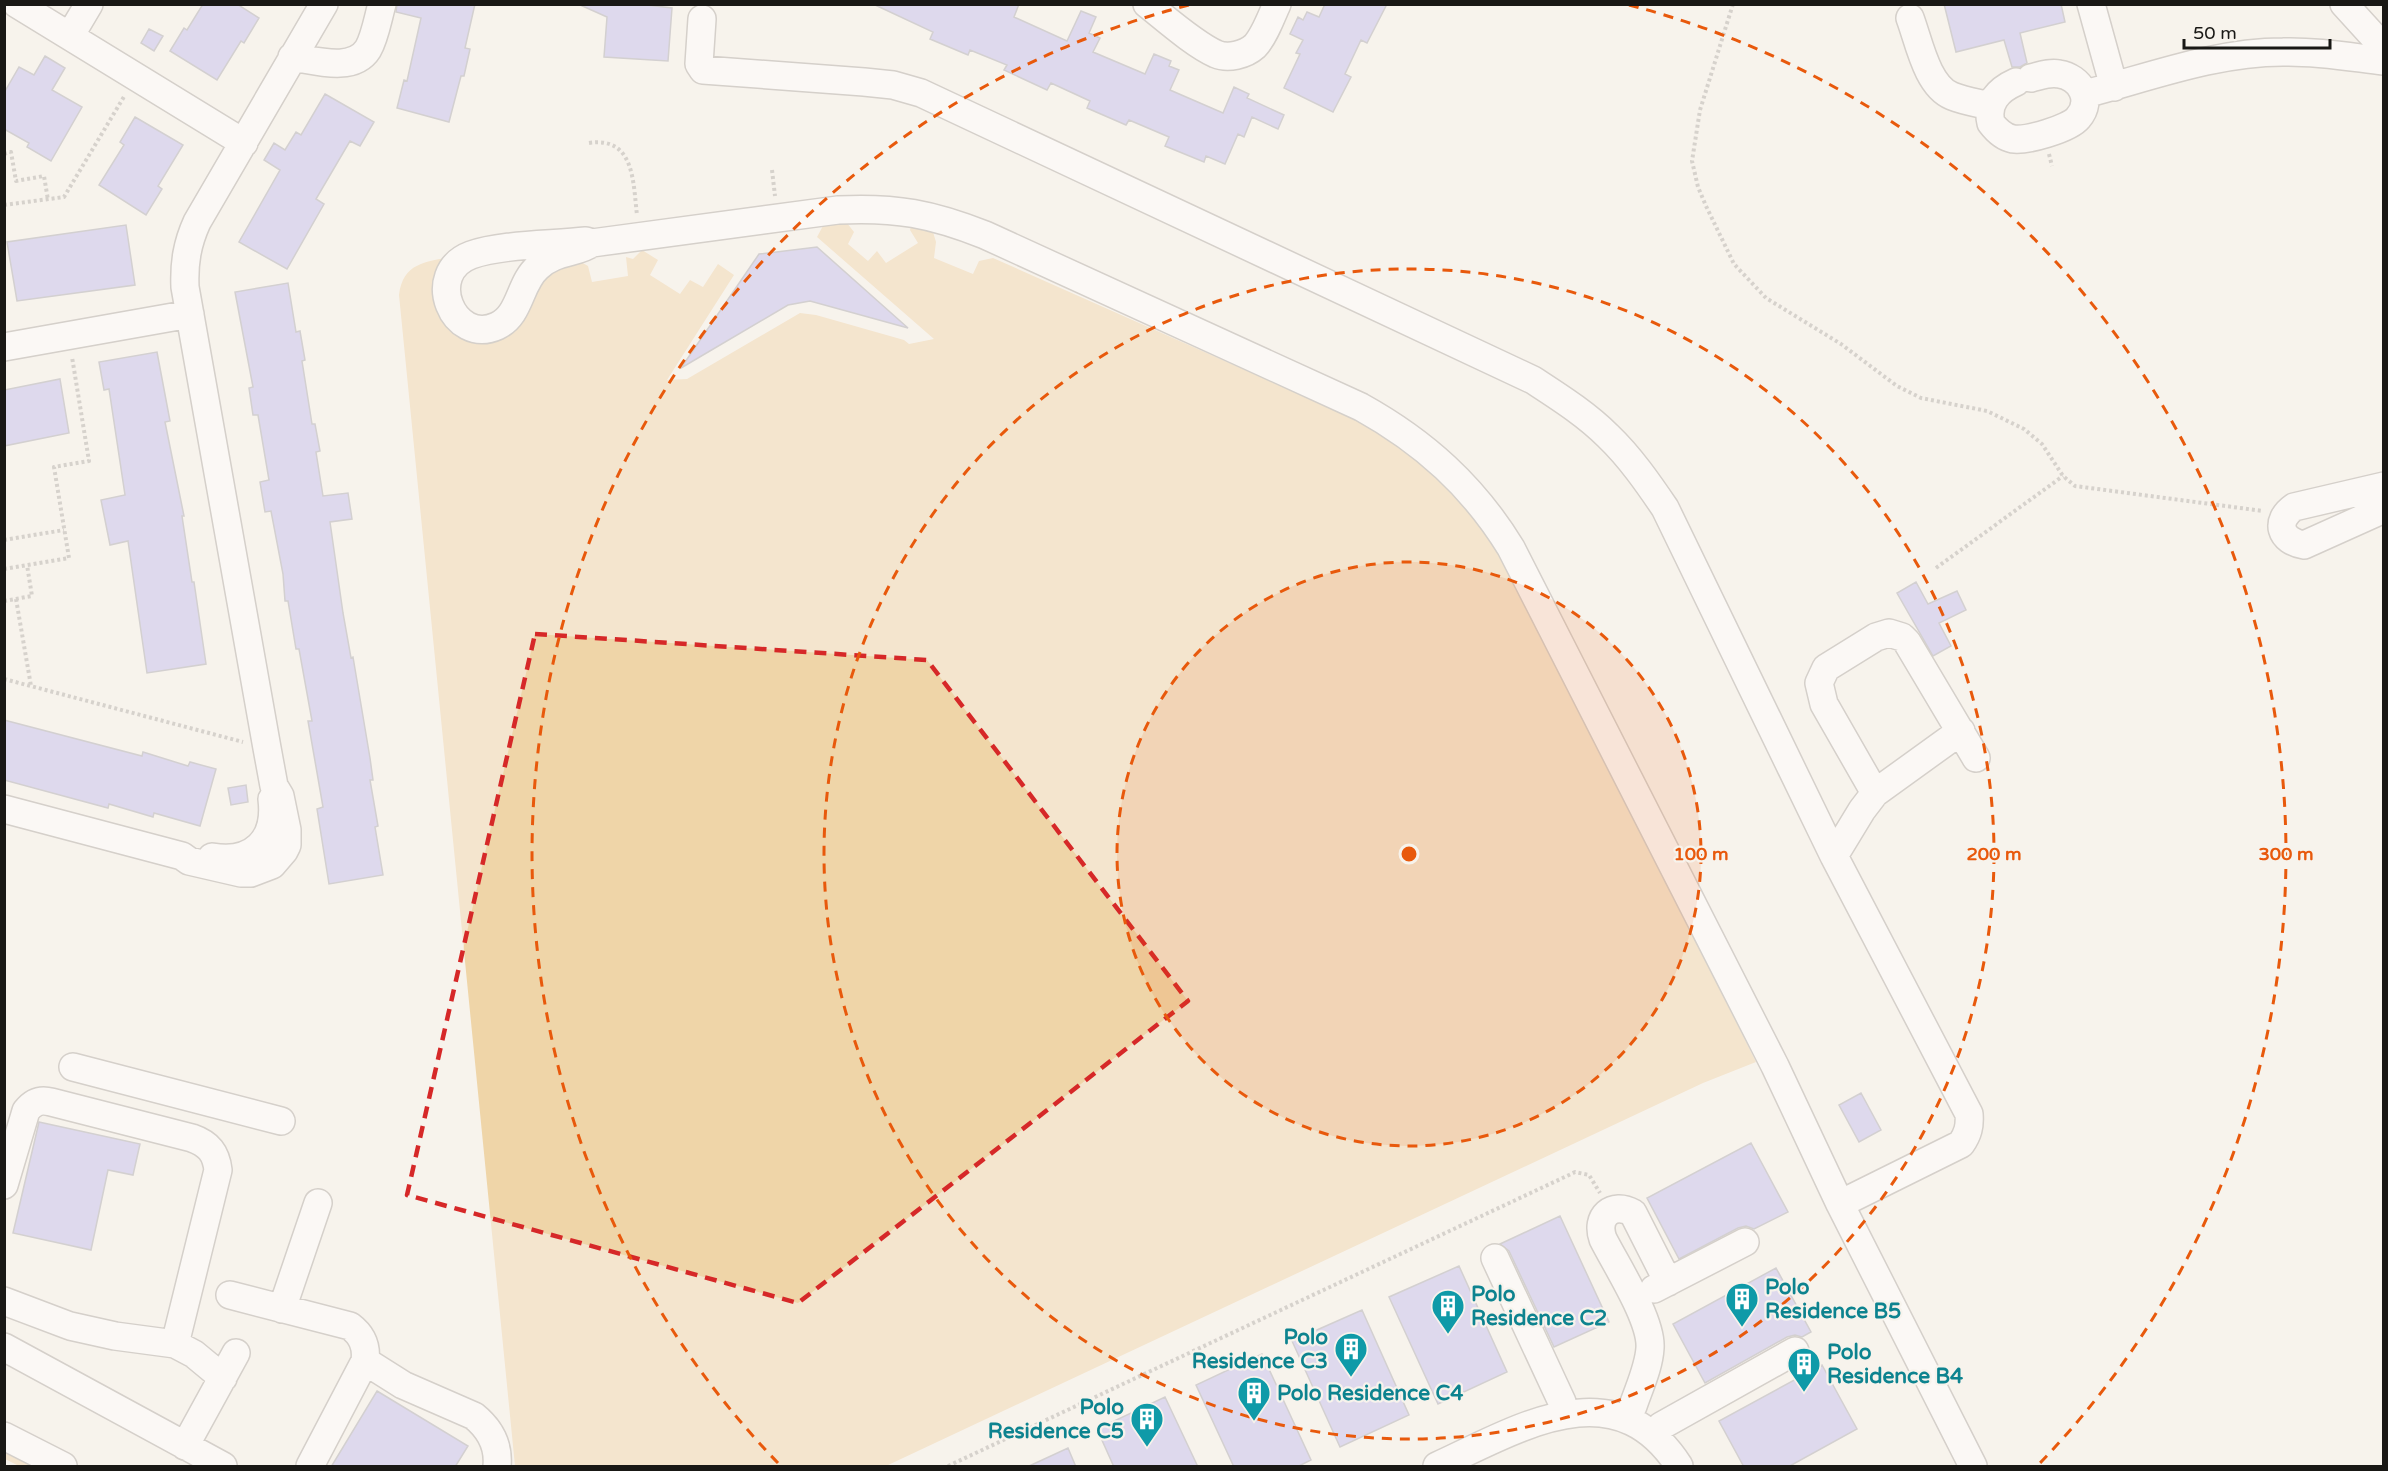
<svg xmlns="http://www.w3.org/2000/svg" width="2388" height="1471" font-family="'Varela Round',sans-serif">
<rect width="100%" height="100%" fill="#f7f3ec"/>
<path fill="#efd5a8" d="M847,223l7,9 -6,12 20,17 9,-10 9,12 32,-20 -8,-13 1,-4 22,6 3,10 -2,16 39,16 6,-13 14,-3 371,165 64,42 65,75 32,57 231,465 -53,21 -817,383h-371l-116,-1171c4,-32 26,-33 52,-38l-12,23 37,55 71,-65 34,-8 7,4 4,16 36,-6 -2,-19 7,2 9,-9 16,10 -8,15 30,19 10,-14 13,7 15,-23 16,11 -67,105 20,-1 113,-66 16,2 88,25 5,4 25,-5 -117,-102 7,-13z
M4,1448l34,18h-19l-14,-7z"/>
<path fill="#bfbaed" stroke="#a6a6ad" stroke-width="1.5" d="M203,4h34l22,14 -15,25 -3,-2 -24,39 -47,-29 14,-23 3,2z
M397,4h78l-10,44 5,1 -6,27h-3l-12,46 -52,-14 7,-28 3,1 14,-63 -25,-6z
M578,4h61l33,4 -4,53 -64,-4 3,-40z
M873,4h146l-5,13 53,24 14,-30 15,6 -7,16 11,5 -7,14 52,22 9,-20 17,7 -2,5 10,4 -9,20 53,23 11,-26 15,7 -2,4 37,17 -6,14 -26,-12 -8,20 -6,-3 -13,30 -19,-8 -2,6 -39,-16 4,-9 -40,-17 -3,5 -39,-17 3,-7 -39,-18 -4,7 -43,-20 3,-5 -37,-15 -2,5 -38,-16 3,-7z
M1325,4h62l-20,39 -6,-3 -16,34 6,3 -18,35 -49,-24 16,-34 -4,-1 7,-13 -13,-6 8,-17 5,3 4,-8 12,5z
M1944,4h117l4,18 -45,11 7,30 -7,4h-8l-8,-27 -48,12z
M149,29l14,7 -9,15 -13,-8z
M45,56l20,12 -13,22 30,17 -31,54 -24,-14 2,-4 -25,-14v-36l15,-26 15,8z
M325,94l49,28 -14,24 -10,-5 -34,58 8,5 -37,65 -48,-27 41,-72 -16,-10 10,-17 11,7 11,-18 5,3z
M135,117l48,28 -25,41 4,3 -16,26 -47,-30 25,-40 -4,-3z
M126,225l9,60 -118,16 -10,-59z
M817,247l91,81 -98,-27 -22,4 -107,63 78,-114z
M288,283l8,49 4,-1 5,29 -3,1 10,63h3l5,27 -4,1 7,44 25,-3 4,26 -22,3 13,91 8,45 2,-1 17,101 3,22h-3l8,46 -3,1 8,48 -54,9 -12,-75 6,-2 -15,-86h4l-13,-72h-3l-8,-48h-3l-2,-27 -12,-63 -6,1 -5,-30 9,-2 -11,-65h-5l-4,-27 4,-1 -18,-95z
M157,352l13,69 -5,1 19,94h-2l10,66h2l12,82 -59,9 -19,-132 -18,4 -9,-45 24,-5 -16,-106 -5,1 -5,-28z
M60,379l9,54 -65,13v-56z
M1916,582l12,22 29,-13 9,19 -27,13 12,23 -18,10 -36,-63z
M4,720l138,36 1,-4 45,14 2,-4 26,7 -16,57 -46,-13 -1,4 -44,-13 -1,4 -104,-28z
M246,785l2,17 -17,3 -3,-17z
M1861,1093l20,37 -22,12 -20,-37z
M39,1122l101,22 -7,31 -25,-5 -17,80 -78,-17z
M1751,1143l37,69 -34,17 -8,-3 -8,2 -59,31 -32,-61z
M1560,1216l49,106 -55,25 -45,-96 -9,-7z
M1459,1266l48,106 -69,32 -49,-107z
M1776,1268l35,64 -9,5 -7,-2 -8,2 -82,46 -32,-59z
M1362,1310l47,105 -69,32 -48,-106z
M1262,1354l49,106 -14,7h-63l-38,-82z
M1822,1365l35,64 -69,38h-44l-25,-46z
M377,1391l91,55 -13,21h-124z
M1165,1397l33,70h-84l-17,-38z
M1068,1448l8,19h-49z"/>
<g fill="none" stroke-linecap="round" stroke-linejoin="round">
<g stroke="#aaa6a0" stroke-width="30">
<path id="minor" d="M17,4l227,139
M1147,4c19,15 47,40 69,50 12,5 29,1 39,-8 10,-11 16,-29 22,-42
M2091,4l23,83
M2344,4l40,44
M1910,18c9,24 17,68 42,78 12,5 26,7 38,10
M702,19l-3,45 4,6 161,12 29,3 28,8 612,287c26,17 53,34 75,56 22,21 40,47 57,72l169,348 135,258c1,12 -1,20 -8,30l-121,60
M70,36l19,-32
M292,57c22,3 61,16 76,-8 7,-12 10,-31 14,-45
M2016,82c-18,8 -30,21 -25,41 6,8 12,14 22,16 13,2 56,-10 65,-21 16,-18 2,-41 -19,-44 -10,-2 -19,2 -28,4
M2085,94c65,-17 130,-42 198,-42 33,-1 67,5 101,9
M592,243c-15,11 -36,7 -54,24 -19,16 -17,48 -41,59 -44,20 -74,-53 -26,-71 31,-11 81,-10 115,-14l6,2 246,-33c58,-3 94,4 147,25l376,172c63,35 112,79 150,141l264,518 65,138 133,262
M4,347l186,-33
M2384,486l-90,21c-20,14 -14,34 10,38l80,-36
M1875,793l-51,-89 -5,-21 7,-15 50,-31 13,-4 13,4 5,5 69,116
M4,809l178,47 7,5 52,12h10l21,-8 12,-14 3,-6v-15l-7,-34 -6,-10 -7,-38 -82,-461c-1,-24 2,-43 12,-65l127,-218
M1834,856l28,-46 13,-17 86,-62
M212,857c41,7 65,-17 60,-58
M73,1067l208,54
M4,1185l22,-74c7,-9 14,-12 25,-9l141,36c17,6 24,15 26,32l-43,174
M1495,1258l67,144
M1654,1289l91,-47
M230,1295l120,31c12,9 17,20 15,35l-55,105
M4,1301l66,25 45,10 60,8 19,10 29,24
M282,1309l36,-106
M4,1347l219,119
M365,1361l38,24 71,31c16,13 25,29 23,50
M1633,1406c6,-18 16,-39 17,-58 2,-28 -34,-83 -47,-109 -8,-22 9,-38 30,-26l35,69
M1661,1426l134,-75
M4,1436l59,30
M185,1446l51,-93
M1437,1466c81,-37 178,-99 242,0"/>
</g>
<path stroke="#aeaba5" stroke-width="4" stroke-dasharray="3 3" stroke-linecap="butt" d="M1733,4l-33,106 -8,51 6,26 8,19 28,58 32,34 75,46 56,42 24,12 66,13 37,18 18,15 21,32 12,10 188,25
M589,143c46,-7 44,40 48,72
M4,154l7,-2 5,29 28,-5 4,24
M2049,154l3,12
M772,170l3,26
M4,205l60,-8 61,-102
M4,540l60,-10
M1936,568l127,-92
M4,569l65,-11 -15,-91 35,-6 -17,-104
M16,599l15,87
M4,601l28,-5 -5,-31
M4,679l239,63
M948,1466l621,-291 6,-3 14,3 11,18"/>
<use href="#minor" stroke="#fff" stroke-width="27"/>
</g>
<path d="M0 0H2388V1471H0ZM535,634l392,26 261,341 -390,302 -391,-108z" fill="#f7f3ec" fill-opacity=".55" fill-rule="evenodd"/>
<path fill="none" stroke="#d62828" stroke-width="4.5" stroke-dasharray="12 8" stroke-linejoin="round" d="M535,634l392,26 261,341 -390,302 -391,-108z"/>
<circle cx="1409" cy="854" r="292" fill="#e8590c" fill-opacity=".12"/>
<g fill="none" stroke="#e8590c" stroke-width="3" stroke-dasharray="10 8">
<circle cx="1409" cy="854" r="292"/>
<circle cx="1409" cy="854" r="585"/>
<path d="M778 1463A877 877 0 0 1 1189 5M1629 5A877 877 0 0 1 2040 1463"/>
</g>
<defs>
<g id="building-pin" transform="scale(1.725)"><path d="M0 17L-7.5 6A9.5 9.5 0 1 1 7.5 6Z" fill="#0f9aa8" stroke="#f7f3ec"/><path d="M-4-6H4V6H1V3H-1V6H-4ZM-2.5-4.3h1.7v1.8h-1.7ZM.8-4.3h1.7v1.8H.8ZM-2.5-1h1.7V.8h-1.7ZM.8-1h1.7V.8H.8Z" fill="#fff"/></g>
</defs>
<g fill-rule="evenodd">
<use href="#building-pin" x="1742" y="1299"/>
<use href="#building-pin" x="1448" y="1306"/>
<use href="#building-pin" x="1351" y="1349"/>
<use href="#building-pin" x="1804" y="1364"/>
<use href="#building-pin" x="1254" y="1393"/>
<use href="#building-pin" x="1147" y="1419"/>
</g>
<g text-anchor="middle" stroke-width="4.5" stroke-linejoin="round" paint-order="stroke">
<g font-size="21" font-weight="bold" fill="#0d838f" stroke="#f7f3ec" text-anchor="start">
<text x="1765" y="1294">Polo<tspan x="1765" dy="24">Residence B5</tspan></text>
<text x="1471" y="1301">Polo<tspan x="1471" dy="24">Residence C2</tspan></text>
<text x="1328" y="1344" text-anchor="end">Polo<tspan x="1328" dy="24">Residence C3</tspan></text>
<text x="1827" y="1359">Polo<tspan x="1827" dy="24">Residence B4</tspan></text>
<text x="1277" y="1400">Polo Residence C4</text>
<text x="1124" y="1414" text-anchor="end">Polo<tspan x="1124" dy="24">Residence C5</tspan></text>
</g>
</g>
<circle cx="1409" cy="854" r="9" fill="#e8590c" stroke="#f7f3ec" stroke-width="3"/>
<g font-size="18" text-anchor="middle" font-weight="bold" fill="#e8590c" stroke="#f7f3ec" stroke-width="4.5" stroke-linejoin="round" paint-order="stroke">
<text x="1701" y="860">100 m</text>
<text x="1994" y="860">200 m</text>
<text x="2286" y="860">300 m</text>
</g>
<rect width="2388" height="1471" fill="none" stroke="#191815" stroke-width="12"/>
<path d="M2184 39v9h146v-9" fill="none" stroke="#191815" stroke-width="3"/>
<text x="2193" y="39" font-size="18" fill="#191815" stroke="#f7f3ec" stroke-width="4.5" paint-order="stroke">50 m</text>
</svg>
